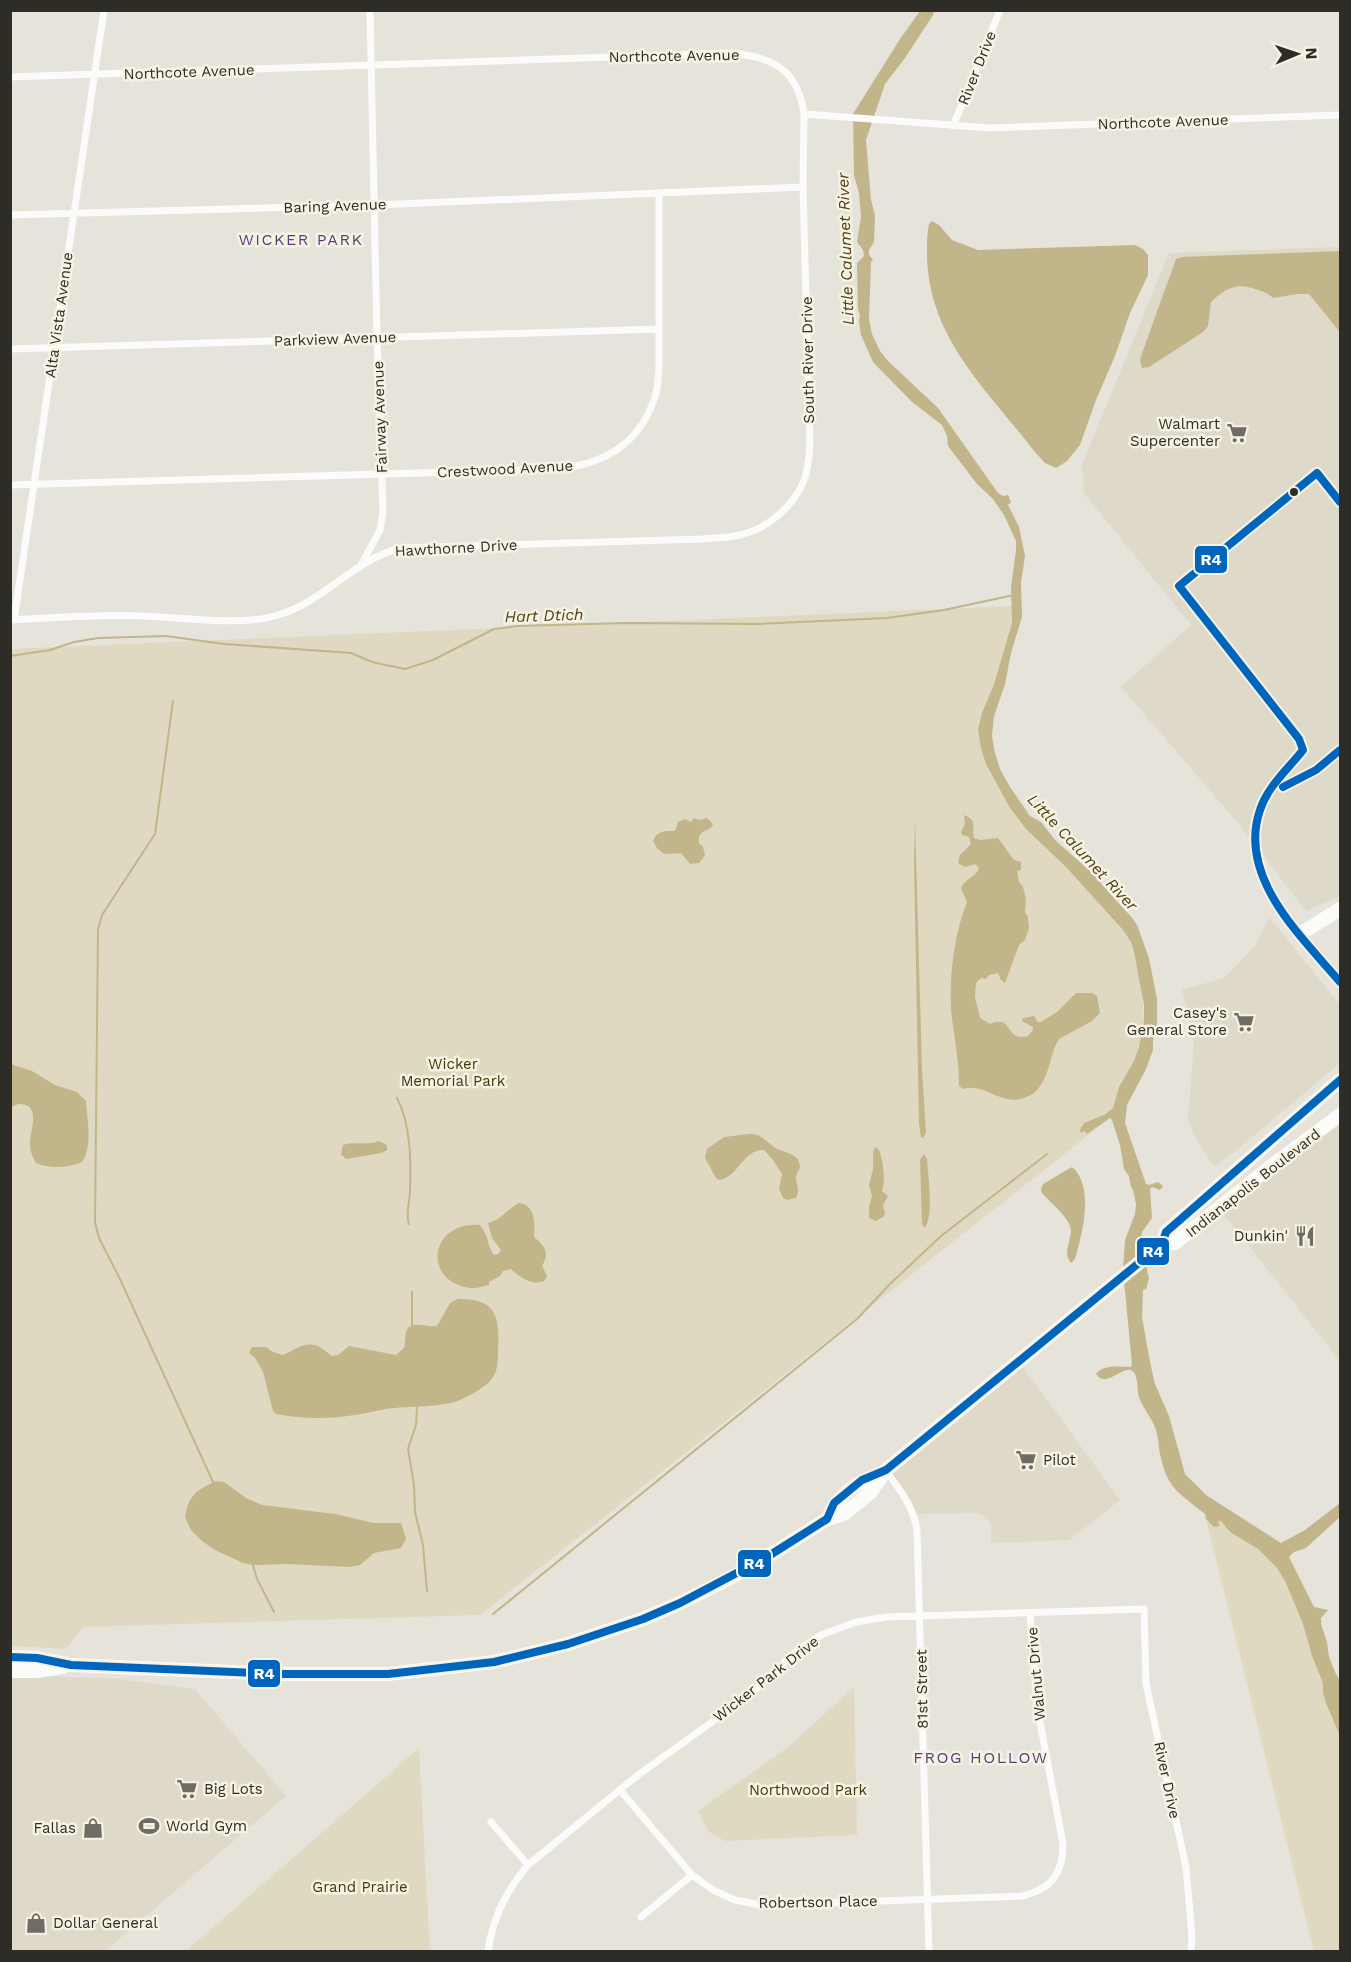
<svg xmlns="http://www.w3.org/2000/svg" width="1351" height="1962" font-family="'Work Sans',sans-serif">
<rect width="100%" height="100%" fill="#e6e3db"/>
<path fill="#ded9c9" d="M1340,247v649l-34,15 -68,-88 -117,-136 70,-62 -107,-132 -2,-28 87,-212z
M1269,917l71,88v58l-103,87 -23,17 -20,-32 -6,-16 6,-77 -12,-52 42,-12 31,-32z
M1340,1120v241l-118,-149z
M1020,1363l100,137 -51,40 -78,3v-20l-12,-10 -62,1 -27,-43z
M10,1675l109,4 76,10 91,107 -181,155h-94z"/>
<path fill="#e0d9c1" d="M1013,606l-1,17 -18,61 -12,29 28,95 16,21 40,38 57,63 8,12 11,44 2,35 -1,13 -9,27 -15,26 -9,31 -630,497 -397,12 -17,22 -55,-3v-997z
M1206,1519l8,7h6l-2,-5h3l9,11 28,17 19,19 8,13 18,43 9,32 11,27v10l17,43v215h-26z
M854,1687l3,148 -132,6 -16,-9 -11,-21 89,-63z
M419,1748l11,203h-244z"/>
<path fill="#c2b58a" d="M920,11h14l-1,4 -28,43 -20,26 -19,56 5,60 4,15 -1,27 -5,8v5l4,5 -2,2 -2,57 3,15 8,17 8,10 50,47 60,85 5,3 5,-1 3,7 -3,3 11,22 6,29 -4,27 1,34 -11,36 -6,31 -11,32 -2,20 3,17 5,16 10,18 20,29 11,6 14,18 35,31 43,48 4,6 12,33 8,41v31l-4,10v10l-7,19 -19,36 -2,18 21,61 3,1 9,-3 5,4 -3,4 -8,-3 -2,2 2,29 -10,14 -2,10 9,36 -3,11 -3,1 -1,27 8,45 5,22 14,32 16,58 21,21 75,48 24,-13 35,-27v14l-34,31 -12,4 -5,5 25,50 14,3 -7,8v6l6,18 2,15 6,15 5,9v55l-14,-33 -3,-10v-10l-11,-27 -9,-32 -18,-43 -8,-13 -19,-19 -28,-17 -9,-11 -3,1 2,4 -6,1 -8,-8 -1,-5c-24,-20 -37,-24 -44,-56 -3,-10 -2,-19 -5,-28 -3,-11 -13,-21 -17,-33 -2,-7 -1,-16 -4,-23 -9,-15 -27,17 -39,0 8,-10 23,-7 35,-7l1,-3 -9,-94 2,-30 10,-26 1,-10 -3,-14 -2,-3 -2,-11 -5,-7 -4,-24 -8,-25 -2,-2 -23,16 -3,-3 -3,2 -1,-3 4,-7 20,-8 9,-7 6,-21 15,-26 5,-14 5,-26v-16l-10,-53 -3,-10 -8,-12 -57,-63 -40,-38 -16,-21 -24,-44 -5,-16 -3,-18 4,-17 12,-29 18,-61 -1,-36 5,-37v-9l-12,-26 -11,-16 -16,-15 -29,-38 -1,-10 -5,-11 -30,-23 -39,-40 -12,-27 -2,-13 1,-7 -2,-6 -1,-46 7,-7 -1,-6 -6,-8 4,-25 -2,-24 -5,-18 -1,-61 47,-75z
M932,221l7,4 13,15 26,10 157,-5 8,4 5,6v20l-18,38 -15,43 -19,44 -16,45 -13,16 -11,7 -11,-5 -11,-12c-48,-63 -107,-114 -107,-199 0,-10 0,-19 2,-28z
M1340,251v81l-31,-38h-12l-24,4c-5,-5 -11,-7 -18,-9 -19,-7 -30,0 -44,13l-3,24 -5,6 -54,35 -7,1 -2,-9 36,-100 6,-2z
M964,815c15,6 7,11 10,23l6,2 18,-2 16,22 7,2v8l-4,1 2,11 4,5 3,12 -1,13 3,5 1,11 -4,12 -6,5 -14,38 -4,-3 -3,-7 -9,2 -3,4 -5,-1 -5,5 -1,14 5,21 10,6c24,-10 14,18 38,12l5,-6v-3l-11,-6 1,-3 11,-2 4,6h3l16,-10 19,-19h16l5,3 3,17 -8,8 -33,18c-10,16 -8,35 -22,51 -2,3 -8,6 -11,7 -24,11 -41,-15 -63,-8l-4,-3c0,-21 -3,-40 -6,-60 -6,-38 0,-89 14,-124l-6,-14c3,-8 14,-11 18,-19l-3,-5 -11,3 -7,-4 2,-8 11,-11 -2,-7 -7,-2 -1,-3 4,-8z
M694,818l5,2 8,-2 6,6 -2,4c-8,4 -14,5 -12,15l4,4 2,8 -6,8 -9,1 -9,-11 -17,1 -7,-6 -4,-7c4,-11 13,-10 22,-10l3,-9 7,-3 6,3z
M915,819l7,251 4,63 -3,5 -2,-1 -2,-13 -5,-261z
M11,1064l21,7 23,14 22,7 9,9c1,19 7,45 -4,61 -13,6 -33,7 -46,1 -3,-6 -6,-11 -6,-18 -1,-11 10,-34 -4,-40 -6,-2 -10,-1 -14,2l-1,4z
M749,1134c13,0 15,6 25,13 8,6 25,5 26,19 0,5 -5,8 -4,13 1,8 4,11 0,19l-9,2 -4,-2 -4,-9 3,-15 -9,-14 -9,-10c-21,-1 -26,28 -45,30l-3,-2 -11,-20 2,-9 17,-12z
M379,1141l8,4v5l-6,3 -35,6 -5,-5 2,-9c12,-4 24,1 36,-4z
M875,1147l4,3c4,12 7,29 3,41l6,5 -5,9 2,9 -2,3 -7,4 -7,-3v-12l3,-10 -3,-11 4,-16v-16z
M924,1154l3,5c1,17 7,55 -2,69l-3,-4 -2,-64z
M1072,1167c23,19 10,68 3,92l-4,4c-10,-11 3,-25 -1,-37 -3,-10 -21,-25 -28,-33l-1,-4 2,-5z
M519,1203c17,2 16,22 15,34 11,9 16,16 8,29l5,10 -3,5c-12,5 -25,-4 -33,-12l-8,2 -3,5 -11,6v3c-6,1 -12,4 -19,3 -49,-7 -40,-67 10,-63 9,10 7,21 14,30l4,-1 3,-4 -9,-12 -4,-15c14,-3 19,-14 31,-20z
M458,1299c39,-1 42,19 40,51 0,13 0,25 -11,34 -9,7 -21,14 -32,18 -19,5 -40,4 -60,6 -13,1 -27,5 -40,7 -26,4 -54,4 -79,-1l-3,-3 -10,-39 -8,-14 -6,-5 3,-6h14l7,5 10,3c12,-5 23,-15 37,-8 4,3 8,6 12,9l6,-1 11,-9 47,9 8,-7c2,-6 0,-15 4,-20 5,-7 21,0 29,-2l13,-23z
M216,1481l8,1 22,16 16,7 73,9 38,9h28l5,16 -5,9 -27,5 -14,12 -11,2 -62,-3 -34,1 -10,-2 -28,-13 -13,-9 -11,-11 -6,-13c4,-23 11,-26 31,-36z"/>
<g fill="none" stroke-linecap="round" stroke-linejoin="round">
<path stroke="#c2b58a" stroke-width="2" d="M10,656l40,-6 24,-8 24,-4 68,-2 58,8 127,9 21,9 33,7 28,-9 61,-31 23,-3 108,-3 134,1 128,-6 57,-8 70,-15
M173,701l-18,133 -53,81 -4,14 -3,293 4,16 20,39 94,205
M397,1098c14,27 14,63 13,93 0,11 -5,22 -1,33
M412,1292v33
M417,1407l-1,18 -8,24 6,36 1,27 8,33 4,46
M253,1565l4,14 17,33
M493,1614l364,-295 33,-35 51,-48 106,-82"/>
<path stroke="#fbfbfa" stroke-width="7" d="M10,77l722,-24c41,4 66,17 72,61l186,14 350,-13
M953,126l47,-116
M10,215l365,-10 284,-12
M10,349l649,-20
M10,485l547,-16c47,-5 82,-24 98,-72 3,-9 3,-19 4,-28v-176l144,-6
M361,565l19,-35 3,-18 -6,-174 -7,-328
M10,620c44,-2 89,-6 132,-4 42,1 97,11 136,-1 46,-13 77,-57 124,-67l301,-9c12,-1 25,-1 37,-4 28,-6 55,-30 65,-57 3,-10 4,-21 5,-32l-7,-259 1,-73
M14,620l90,-610
M886,1471c14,19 28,36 31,60l12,421
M620,1790l72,85 21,15 22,10 26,5 261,-9c29,-7 41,-22 41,-52l-26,-138 -7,-93
M491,1822l37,43
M641,1917l51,-42
M488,1952c4,-34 18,-61 40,-87l110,-90 113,-81 42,-40 14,-10 14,-9 35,-13 30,-5 258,-8 2,75 40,183 6,69 -1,16"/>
<path stroke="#fbfbfa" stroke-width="14" d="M1300,934l40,-25
M1162,1244l4,-12 174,-152
M827,1519c12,-27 32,-38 59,-48
M10,1657l27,1 34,7 210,9h107l106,-12 74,-18 75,-25 37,-16 52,-26 35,-20 60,-38 17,-5 27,-22 15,-22 276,-226 13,-1 99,-79 66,-49
M10,1671h27l26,-4"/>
<g stroke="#f7f3e4" stroke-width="12">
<path id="bus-1" d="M1340,502l-23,-29 -138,113 120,153 4,11c-14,18 -36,37 -43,60 -23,67 41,126 80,172
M1283,787l33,-17 24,-20
M10,1657l27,1 34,7 210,9h107l106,-12 74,-18 75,-25 37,-16 87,-46 60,-38 7,-16 28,-23 24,-10 276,-226 4,-12 174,-152"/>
</g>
<use href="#bus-1" stroke="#0065bd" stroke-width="8"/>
</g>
<defs>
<g id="supermarket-bare" transform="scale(1.62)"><path d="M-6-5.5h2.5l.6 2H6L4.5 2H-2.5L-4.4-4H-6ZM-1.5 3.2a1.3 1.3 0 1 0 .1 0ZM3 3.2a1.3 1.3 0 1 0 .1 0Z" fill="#6e6c65" stroke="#f7f3e4" stroke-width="2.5" paint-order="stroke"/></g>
<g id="restaurant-bare" transform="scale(1.62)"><path d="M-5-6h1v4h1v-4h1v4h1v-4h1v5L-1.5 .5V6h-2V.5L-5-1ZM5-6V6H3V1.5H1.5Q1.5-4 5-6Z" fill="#6e6c65" stroke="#f7f3e4" stroke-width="2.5" paint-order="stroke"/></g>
<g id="stadium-bare" transform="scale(1.62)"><path d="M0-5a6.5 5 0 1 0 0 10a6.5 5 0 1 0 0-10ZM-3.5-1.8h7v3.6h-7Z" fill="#6e6c65" stroke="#f7f3e4" stroke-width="2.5" paint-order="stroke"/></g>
<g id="shop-bare" transform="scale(1.62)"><path d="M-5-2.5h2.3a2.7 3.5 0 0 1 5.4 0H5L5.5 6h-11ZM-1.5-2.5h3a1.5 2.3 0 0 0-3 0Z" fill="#6e6c65" stroke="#f7f3e4" stroke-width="2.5" paint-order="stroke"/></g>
</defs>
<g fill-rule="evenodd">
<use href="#supermarket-bare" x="1237" y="433"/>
<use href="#supermarket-bare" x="1244" y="1022"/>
<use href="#restaurant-bare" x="1305" y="1236"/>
<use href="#supermarket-bare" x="1026" y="1460"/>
<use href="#supermarket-bare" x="187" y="1789"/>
<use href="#stadium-bare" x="149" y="1826"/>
<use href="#shop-bare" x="93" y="1828"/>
<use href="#shop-bare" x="36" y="1923"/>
</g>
<circle fill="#2d2c26" stroke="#f7f3e4" stroke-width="2" cx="1294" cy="492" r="5"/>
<g text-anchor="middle" stroke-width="5" stroke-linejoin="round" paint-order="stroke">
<g font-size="15" fill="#2d2c26" stroke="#f7f3e4">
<text transform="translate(674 56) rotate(-1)" y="5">Northcote Avenue</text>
<text transform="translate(977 68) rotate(-68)" y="5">River Drive</text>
<text transform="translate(189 72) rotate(-2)" y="5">Northcote Avenue</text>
<text transform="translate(1163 122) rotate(-2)" y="5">Northcote Avenue</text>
<text transform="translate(335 206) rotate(-2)" y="5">Baring Avenue</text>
<text transform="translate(59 315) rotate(-82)" y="5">Alta Vista Avenue</text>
<text transform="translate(335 339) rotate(-2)" y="5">Parkview Avenue</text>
<text transform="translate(808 360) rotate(-91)" y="5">South River Drive</text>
<text transform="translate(380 417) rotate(-92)" y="5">Fairway Avenue</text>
<text transform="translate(505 469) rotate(-3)" y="5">Crestwood Avenue</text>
<text transform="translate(456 548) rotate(-3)" y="5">Hawthorne Drive</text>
<text transform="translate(1253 1183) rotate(-38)" y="5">Indianapolis Boulevard</text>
<text transform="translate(1036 1674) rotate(-95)" y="5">Walnut Drive</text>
<text transform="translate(766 1679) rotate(-38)" y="5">Wicker Park Drive</text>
<text transform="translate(922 1689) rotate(-91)" y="5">81st Street</text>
<text transform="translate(1167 1780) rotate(78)" y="5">River Drive</text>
<text transform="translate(818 1902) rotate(-1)" y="5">Robertson Place</text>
</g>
<g font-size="15" fill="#2d2c26" stroke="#f7f3e4" text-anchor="end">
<text x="1220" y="429">Walmart<tspan x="1220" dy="17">Supercenter</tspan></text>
<text x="1227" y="1018">Casey's<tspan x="1227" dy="17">General Store</tspan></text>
<text x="1288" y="1241">Dunkin'</text>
<text x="1043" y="1465" text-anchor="start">Pilot</text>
<text x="204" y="1794" text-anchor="start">Big Lots</text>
<text x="166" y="1831" text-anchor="start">World Gym</text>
<text x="76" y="1833">Fallas</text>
<text x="53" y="1928" text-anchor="start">Dollar General</text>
</g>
<g font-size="15" fill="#443807" stroke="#f7f3e4">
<text x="453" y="1069">Wicker<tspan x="453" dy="17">Memorial Park</tspan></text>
<text x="808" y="1795">Northwood Park</text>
<text x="360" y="1892">Grand Prairie</text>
</g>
<g font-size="16" letter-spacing="1.5" fill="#593d79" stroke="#f7f3e4">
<text x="301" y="245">WICKER PARK</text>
<text x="981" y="1763">FROG HOLLOW</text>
</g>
<g font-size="16" font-style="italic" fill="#4e4214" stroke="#f7f3e4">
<text transform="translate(845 249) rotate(-92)" y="6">Little Calumet River</text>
<text transform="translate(544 615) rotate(-2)" y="6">Hart Dtich</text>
<text transform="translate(1083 852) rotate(47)" y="6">Little Calumet River</text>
</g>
</g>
<g stroke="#f7f3e4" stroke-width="2">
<rect x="1194" y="545" width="34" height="29" rx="6" fill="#0065bd"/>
<rect x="1136" y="1237" width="34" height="29" rx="6" fill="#0065bd"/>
<rect x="737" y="1549" width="35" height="29" rx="6" fill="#0065bd"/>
<rect x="247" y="1659" width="34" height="29" rx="6" fill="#0065bd"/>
</g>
<g font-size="16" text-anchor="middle" font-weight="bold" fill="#fff">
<text x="1211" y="565">R4</text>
<text x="1153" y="1257">R4</text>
<text x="754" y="1569">R4</text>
<text x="264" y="1679">R4</text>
</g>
<rect width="1351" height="1962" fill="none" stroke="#2d2c26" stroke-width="24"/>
<g transform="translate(1297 54) rotate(88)" stroke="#f7f3e4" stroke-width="4.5" paint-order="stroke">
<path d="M0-4.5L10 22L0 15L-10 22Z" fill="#2d2c26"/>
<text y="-9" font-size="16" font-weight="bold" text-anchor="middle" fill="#2d2c26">N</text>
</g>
</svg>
